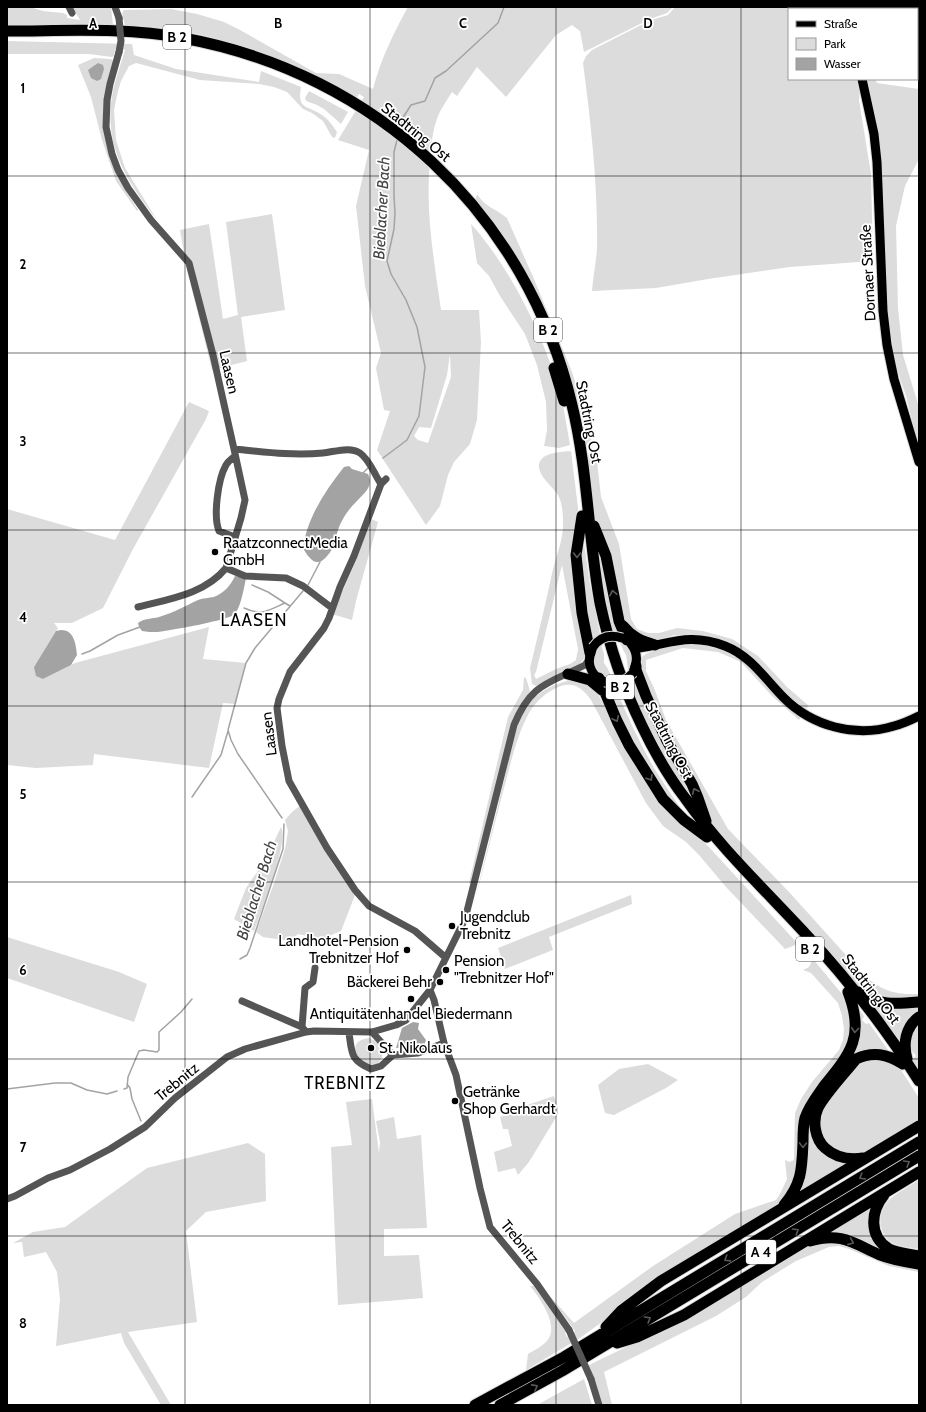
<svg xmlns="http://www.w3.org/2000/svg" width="926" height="1412" font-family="Cabin,sans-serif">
<rect width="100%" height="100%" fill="#fff"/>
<path fill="#dcdcdc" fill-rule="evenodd" d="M7,7h23l13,4 20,2 4,2v3l13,2 -8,-13h39l2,19 -106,1z
M408,7h265l-6,6 -17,6 -66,33 -4,-21 -8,-6 -16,10 -50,62 -29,-30 -20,29 -5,-4c-6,10 -13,19 -16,30 -4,12 -5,26 -6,39 -5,52 4,98 11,149h38l2,32 -4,78 -7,24 -16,18 -6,13 -8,31 -14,19 -49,-75 13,-39 -6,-1 -8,-42 5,-15 -16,-67 -9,-80 13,-56 -31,-10 26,-43 -5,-3 -3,5c-56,-36 -131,-64 -198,-71 -11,-1 -22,-1 -33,-2l-3,-13 2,-3 47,-1 26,5 27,8 16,8 76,43 23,1 34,15c7,-28 21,-57 35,-82zM450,354l1,23 -23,66 -10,-3 -4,-4 5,-9 12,1 16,-53z
M675,7h159v2h-45v70h69l2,10 -1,11 12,74 2,87 -83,6 -82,12 -52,9 -64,3c1,-14 4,-28 5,-42 1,-63 -6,-125 -14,-186l3,-7 6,-6 59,-30 17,-5z
M7,41l125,3 2,11 42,14 83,13 2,-11 40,16c-4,23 6,18 21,28 6,4 11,11 15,17l-2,6 -3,-1 -9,-16 -11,-8 -9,-4 -16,-17 -13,-5 -15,-3 -59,-4 -64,-17 -7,3 -8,15 -3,10 -4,19 2,30 9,28 32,52c-28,-36 -51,-69 -46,-117 2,-18 9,-36 14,-53l-10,-1 -1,7 -2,1 -23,-3h-82z
M94,58l17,1 3,2 -7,27 4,72 6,16 21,34 -1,1 -21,-30 -14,-41 -11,-43 -13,-32z
M867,79h8l2,4 42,6v70l-14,27 -9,40 2,82 5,47 16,52v41l-13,-52 -13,-38 -5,-34 -5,-133 -3,-37 -7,-48z
M309,91l39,21 -7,12 -17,-15 -7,-4 -11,-4 -1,-3z
M477,194c9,14 18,14 30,24l27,61 38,93 14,44 5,23 3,4 -11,2c-5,-27 -9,-54 -18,-80 -8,-25 -19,-54 -32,-77 -17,-30 -36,-58 -58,-86z
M272,214l13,96 -44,7 6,44 -35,9 -25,-100 -7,-40 29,-6 14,95 15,-4 -12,-93z
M471,224c40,44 75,116 90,173 4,16 6,32 9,48l-11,3 -15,-2 3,-16 -1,-28 -9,-37 -12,-31 -25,-38 -11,-20 -12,-13z
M189,402l20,9 -3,8 -73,130 -30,59 -31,15h-18l4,5 -24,39 9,12 32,-16 134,-36 -6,32 43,4 -10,41 -13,-1 -14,65 -115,-14 -1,11 -57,3 -29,-3v-256l108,31z
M571,451l7,57 8,148 -7,9 -34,16 -9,5 -4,-2 -2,-16c8,-33 16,-66 23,-99 4,-15 11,-31 10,-48 0,-8 -1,-19 -5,-26 -6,-9 -21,-20 -19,-31 3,-12 22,-12 32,-13zM562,565l16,84 -2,11 -6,4 -14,5 -20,10 -2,-4 2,-3z
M596,452l5,45 18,47 12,75 6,10 11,4h11l18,-5 26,3 29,8 26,17 29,31 22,19 -4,3 -16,-10 -33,-37 -64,-27h-17l-19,5 -16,-2 -15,-17 -20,-76 -11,-26 -9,-65z
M371,519l7,3 -22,79 -4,19 -20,-6 24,-53z
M594,534l8,17 19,81 -10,-2z
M583,537l7,47 10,50 -8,7c-7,-34 -12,-70 -9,-104z
M619,640c12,6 18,19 10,31 -2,-5 -2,-12 -3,-16 -3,-5 -5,-10 -7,-15z
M684,643l21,1 19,4 15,9 62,59 -2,4 -28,-25 -30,-33 -23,-10 -35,-4 -37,12v11l8,17 12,32 62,109 61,63 75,83c18,16 31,20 55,19v7l-31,1 -33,-17 -126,-136 -20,-29 -35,-72 -34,-76c0,-4 -1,-9 1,-13 4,-9 34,-14 43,-16z
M601,644l3,10v9l4,6 4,9c-13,3 -20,-13 -18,-23 0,-4 4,-8 7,-11z
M636,675l55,113 8,23 -37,-55 -34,-74z
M524,677l2,1 4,13 -1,2 -7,9 -11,22 -38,159h-4l39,-166 15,-27z
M576,679l7,2 13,9 19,39 50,81 44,37 89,97 -13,5 -59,-62 -27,-32 -13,-13 -23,-16 -17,-23 -55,-103c-8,-11 -16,-18 -30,-14 -14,5 -25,15 -32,27 -13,24 -19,53 -26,79 -10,37 -19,75 -29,112 10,-42 21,-85 31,-128 5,-20 10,-50 20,-67 13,-19 30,-26 51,-30z
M605,686l10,1c12,28 24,55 39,81 12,19 24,37 37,54l-18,-15 -36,-55z
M301,805l31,58 23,32 -14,36 -19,8 -24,-5 -8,7 -27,-4 -7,-5 17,-46 12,-37 3,-18 -3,-11 7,-8z
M281,827c8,16 -20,85 -27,104l-20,-12 12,-31 20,-29z
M631,895l1,9 -83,33 4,13 -48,19 -7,-21z
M7,937l112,35 28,12 -13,38 -127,-44z
M813,959l33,40 6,28 -5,23 -39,55 -9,71 -19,27 -115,73 -85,62 -54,32 2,-16c5,-3 13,-7 18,-12 15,-14 -6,-44 -16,-56h6l30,46 -1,1 2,4 8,-6 -26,-36 25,28 79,-57 82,-52 41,-14 5,-8 6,-13 -2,-19 5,2 4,-2 1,-47 6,-14 11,-17 27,-32 4,-10 1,-11 -2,-13 -4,-13 -27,-30 -8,-3 6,-3z
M866,1000l53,5v8l-17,36 -23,-32 1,-3 -5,-7 -2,1z
M856,1006l8,10 -2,4 4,4 3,-1 22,31c-9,-2 -17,-4 -27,-1 -12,4 -20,17 -28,27 -12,16 -29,32 -22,54 2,6 4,11 9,15 4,5 11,10 18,11 4,1 8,1 12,2l-60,37 11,-23 3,-41c-8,-24 34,-61 44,-81 6,-11 8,-24 7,-36 -1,-4 -2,-8 -2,-12z
M919,1022v51l-7,-13 4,-4 -3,-4 -4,3c0,-13 2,-23 10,-33z
M369,1038c3,2 7,2 9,4 9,8 4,26 -9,23 -4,0 -8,-4 -12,-6 -4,-13 -2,-19 12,-21z
M879,1056l22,14 18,28v22l-56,34 -19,2 -24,-19 1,-30 38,-47z
M648,1064l30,16 -12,8 -52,27 -9,-2 -7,-28 21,-16z
M554,1096l4,12v6l-29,48 -11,13 -3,-7 -17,4 -4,-20 18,-6 -4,-17h-5l-3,-12 20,-6 1,-4z
M372,1099l7,54 1,-11 -4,-21 18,-4 3,22 24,-4 6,93 -43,1v27l35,-1 4,43 -85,7 -7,-158 21,-2 -6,-43z
M248,1143l17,11 1,47 -60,11 -20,19 11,91 -69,10 43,73h-10l-37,-62 -3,-10 -65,13 4,-47 -3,-27 -11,-20 -22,5 -2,-15 -9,1 20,-11 32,-5 82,-59z
M919,1180v69c-7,-1 -23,-3 -27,-6 -15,-10 -15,-32 -2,-44 8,-7 20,-13 29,-19z
M871,1207l-2,17 11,25c-18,-9 -29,-15 -50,-16z
M838,1242l81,26v4l-30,-6 -40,-17 -10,-3 -10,1 -33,14 -34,21 -16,15 -30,19 -112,56 8,33h-9l-14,-40 60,-29 102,-56 54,-32 10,-4z
M584,1379l8,26h-55z"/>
<path fill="#a3a3a3" d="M98,63l5,2 1,4 -3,10 -4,2 -6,-3 -3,-8z
M349,466l3,3 16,5c6,13 -4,19 -12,28 -5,5 -10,11 -13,17 -9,14 -5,29 -20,41 -9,7 -16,-5 -20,-12 4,-30 22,-57 41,-81z
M235,576l11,2c-2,10 -5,28 -11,36 -5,6 -67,17 -78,18 -5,0 -10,0 -15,-1l-3,-4 -1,-4c6,-5 14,-4 21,-6 14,-4 26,-11 39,-17 5,-2 11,-2 16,-3 10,-4 17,-12 21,-21z
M61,630c13,0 15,14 16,25l-6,10 -28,14 -7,-3 -2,-9 22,-36z
M413,1022l6,1 -1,6 8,11 -2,6 -28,2 6,-20z"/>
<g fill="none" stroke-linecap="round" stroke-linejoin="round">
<path stroke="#a3a3a3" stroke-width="1.5" d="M400,130l2,-11 9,-14 14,-4 10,-23 11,-7 52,-48 6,-16
M383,458l24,-18 12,-24 6,-49 -8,-40 -11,-27 -15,-26 -4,-13 7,-32 1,-16 -1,-17v-44l3,-12
M362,474l6,-6
M252,585l16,7 17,11
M308,585l12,-23
M244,608c18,8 23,3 41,-5l5,3
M82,654l8,-3 28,-16 22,-8
M192,797l29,-42 7,-24
M282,818l-44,-64 -7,-14 -3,-10 18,-67 9,-15 48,-57
M240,959l7,-4 3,-7 33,-99 1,-25
M127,1084l3,4 2,11 9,22
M7,1089l48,-6h16l16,7 20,4 10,-3
M124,1089l3,-1 1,-11 11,-26 5,-1 13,2 2,-2v-18l22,-20 11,-13"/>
<g stroke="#dbdbdb" stroke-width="11">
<path id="major" d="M837,7l1,2
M862,79l12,55 3,28 6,149 4,34 7,34 25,83
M631,644c7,9 7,18 2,28
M593,647c-7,14 -4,27 10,34
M633,647l6,1c33,-5 52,-15 86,-2 26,10 40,33 59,52 28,28 71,40 110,28 8,-2 17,-6 25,-10"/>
</g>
<g stroke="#dbdbdb" stroke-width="13">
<path id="highway" d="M7,31c58,0 118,-4 176,7 193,35 344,176 389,367 16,65 16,132 28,198 9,42 23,84 42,123 12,25 26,50 43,72 34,48 77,89 117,132 44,47 83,97 117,151
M554,368l10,33
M582,516l-6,39 6,58 8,40
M594,526l12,30 13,65 8,19
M623,626c9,11 18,15 32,19
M636,666v4l10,26 21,45 25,43 6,14 8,23
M568,674l22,6 12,10
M599,678l18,43 12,24 34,54 21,21 23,17
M859,992c18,14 38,12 60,10
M907,1059c-4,-15 -2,-32 12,-42
M863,1158c-14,2 -27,0 -38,-10 -10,-9 -13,-27 -7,-40 7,-14 27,-35 38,-49 17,-8 31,-5 47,5
M884,1195c-13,16 -16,41 5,54 8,4 21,5 30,7
M784,1205c18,-21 18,-37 19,-63 0,-8 0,-17 2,-24 4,-12 12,-22 19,-32 27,-33 41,-50 24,-94
M810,1241c31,-9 43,2 70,14 12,5 26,7 39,9
M606,1327l15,-16 40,-30 258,-155
M617,1343l20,-6 47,-22 235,-143
M475,1405l89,-48 355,-215
M500,1405l62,-34 357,-215"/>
</g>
<path stroke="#555" stroke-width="7" d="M69,7l3,6
M115,7l4,11
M901,7l15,2
M119,52l-9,32 -3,16 -1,27 6,27 6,16 10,18 23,32 38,43 24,92 21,94 11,51 -4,18 -15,50 19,8 41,2 17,8 29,22
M917,57h2
M234,449c30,3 59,7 89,4 11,-1 27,-7 37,0 10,7 14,21 21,31
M235,456c-3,3 -7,5 -9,9 -8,14 -13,51 -7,66l16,6
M386,479l-5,5 -27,72 -14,31 -11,31 -5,10 -34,44 -11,27 -2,9 5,38 7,35 38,67 28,42 14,16 46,25 30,26
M138,607c31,-8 67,-13 88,-39
M430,990l4,10 10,43 12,32 24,113 10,39 47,57 32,46
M242,1001l60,26 4,5
M302,1027l3,-39 8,-6 2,-14
M372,1032l21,23 25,-2 26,-10
M349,1033c3,20 1,27 22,36l10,-3 12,-11
M7,1199l8,-3 33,-18 22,-8 40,-21 35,-22 30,-29 52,-41 18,-8 61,-17 8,-1 58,1 24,-7 10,-5 24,-30 35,-71 49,-194c17,-42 34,-41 71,-60l4,-5
M591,1379l8,26"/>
<use href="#major" stroke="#000" stroke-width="9"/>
<use href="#highway" stroke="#000" stroke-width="11"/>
<g stroke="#dbdbdb" stroke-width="11" stroke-linecap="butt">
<path id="major-bridge" d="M593,647c7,-10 17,-13 29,-9
M605,682c11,3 21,-1 28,-9"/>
</g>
<path stroke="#555" stroke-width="7" d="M119,52l2,-11 -2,-23
M569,1330l22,49"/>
<use href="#major-bridge" stroke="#000" stroke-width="9"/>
</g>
<defs><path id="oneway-chevron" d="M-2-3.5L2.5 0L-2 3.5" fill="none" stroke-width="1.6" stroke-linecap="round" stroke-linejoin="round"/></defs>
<g stroke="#595959">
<use href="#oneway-chevron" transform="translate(577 555) rotate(90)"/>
<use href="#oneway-chevron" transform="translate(613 593) rotate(-102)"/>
<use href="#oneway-chevron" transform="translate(616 719) rotate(65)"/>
<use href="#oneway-chevron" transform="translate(650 778) rotate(58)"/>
<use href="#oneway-chevron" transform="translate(695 791) rotate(-115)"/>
<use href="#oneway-chevron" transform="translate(855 1030) rotate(95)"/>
<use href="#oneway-chevron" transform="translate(803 1145) rotate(91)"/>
<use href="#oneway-chevron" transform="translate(907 1163) rotate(-31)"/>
<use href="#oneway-chevron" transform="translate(862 1177) rotate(149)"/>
<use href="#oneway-chevron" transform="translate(796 1231) rotate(-31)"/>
<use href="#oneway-chevron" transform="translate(851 1242) rotate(22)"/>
<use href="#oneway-chevron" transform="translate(727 1259) rotate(148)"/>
<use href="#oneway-chevron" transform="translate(648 1319) rotate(-31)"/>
<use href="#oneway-chevron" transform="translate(535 1387) rotate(-29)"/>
</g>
<path fill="none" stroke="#000" stroke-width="1" stroke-opacity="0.55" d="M185,7v1398M370,7v1398M556,7v1398M741,7v1398M7,176h912M7,353h912M7,530h912M7,706h912M7,882h912M7,1059h912M7,1236h912"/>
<g fill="#000" stroke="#fff" stroke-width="1.5">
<circle cx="215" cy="552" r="4"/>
<circle cx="452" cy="926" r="4"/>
<circle cx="407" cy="950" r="4"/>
<circle cx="446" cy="970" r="4"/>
<circle cx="440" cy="982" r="4"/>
<circle cx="411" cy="999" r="4"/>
<circle cx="371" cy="1048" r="4"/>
<circle cx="455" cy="1101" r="4"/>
</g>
<g text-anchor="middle" stroke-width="3.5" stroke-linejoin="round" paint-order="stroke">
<g fill="#fff" stroke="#4c4c4c" stroke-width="1">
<rect x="163" y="25" width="28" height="24" rx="3"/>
<rect x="534" y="318" width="28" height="24" rx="3"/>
<rect x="606" y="675" width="28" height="24" rx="3"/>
<rect x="796" y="937" width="28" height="24" rx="3"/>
<rect x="746" y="1240" width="30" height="24" rx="3"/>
</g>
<g font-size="14" font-weight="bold" fill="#000">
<text x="177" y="42">B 2</text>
<text x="548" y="335">B 2</text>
<text x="620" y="692">B 2</text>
<text x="810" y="954">B 2</text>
<text x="761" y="1257">A 4</text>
</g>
<g font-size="15" fill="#000" stroke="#fff">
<text transform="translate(416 132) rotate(39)" y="5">Stadtring Ost</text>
<text transform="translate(868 273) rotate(-93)" y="5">Dornaer Straße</text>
<text transform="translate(229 372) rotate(77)" y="5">Laasen</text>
<text transform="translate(589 422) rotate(79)" y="5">Stadtring Ost</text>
<text transform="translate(269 734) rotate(-97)" y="5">Laasen</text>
<text transform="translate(669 740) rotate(62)" y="5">Stadtring Ost</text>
<text transform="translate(871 989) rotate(52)" y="5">Stadtring Ost</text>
<text transform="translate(177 1082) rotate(-39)" y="5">Trebnitz</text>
<text transform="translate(520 1242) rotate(51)" y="5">Trebnitz</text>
</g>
<g font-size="15" fill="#000" stroke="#fff" text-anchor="start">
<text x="223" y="548">RaatzconnectMedia<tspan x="223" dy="17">GmbH</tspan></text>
<text x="460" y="922">Jugendclub<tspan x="460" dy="17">Trebnitz</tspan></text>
<text x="399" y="946" text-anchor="end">Landhotel-Pension<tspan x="399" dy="17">Trebnitzer Hof</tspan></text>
<text x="454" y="966">Pension<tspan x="454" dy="17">"Trebnitzer Hof"</tspan></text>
<text x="432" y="987" text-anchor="end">Bäckerei Behr</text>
<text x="411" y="1019" text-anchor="middle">Antiquitätenhandel Biedermann</text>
<text x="379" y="1053">St. Nikolaus</text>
<text x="463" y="1097">Getränke<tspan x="463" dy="17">Shop Gerhardt</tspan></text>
</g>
<g font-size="16" font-style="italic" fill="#444" stroke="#fff">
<text transform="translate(381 208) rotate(-87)" y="6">Bieblacher Bach</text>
<text transform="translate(256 890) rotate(-73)" y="6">Bieblacher Bach</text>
</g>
<g font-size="17" letter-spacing="1" fill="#000" stroke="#fff">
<text x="254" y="626">LAASEN</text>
<text x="345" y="1089">TREBNITZ</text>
</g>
</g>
<g font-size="13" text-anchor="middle" font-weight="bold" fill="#000" stroke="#fff" stroke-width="3.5" stroke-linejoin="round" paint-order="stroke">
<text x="93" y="28">A</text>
<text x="278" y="28">B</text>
<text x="463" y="28">C</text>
<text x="648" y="28">D</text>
<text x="23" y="93">1</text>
<text x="23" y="269">2</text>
<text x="23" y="446">3</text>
<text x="23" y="622">4</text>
<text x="23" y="799">5</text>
<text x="23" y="975">6</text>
<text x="23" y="1152">7</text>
<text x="23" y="1328">8</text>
</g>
<rect width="926" height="1412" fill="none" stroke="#000000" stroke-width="16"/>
<rect x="788" y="8" width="130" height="72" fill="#ffffff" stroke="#999999"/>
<rect x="796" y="21" width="20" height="6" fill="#000000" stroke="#999999"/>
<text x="824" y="28" font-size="12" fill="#000000">Straße</text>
<rect x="796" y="38" width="20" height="12" fill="#dcdcdc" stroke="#999999"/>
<text x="824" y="48" font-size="12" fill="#000000">Park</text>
<rect x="796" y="58" width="20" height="12" fill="#a3a3a3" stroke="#999999"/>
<text x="824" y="68" font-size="12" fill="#000000">Wasser</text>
</svg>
